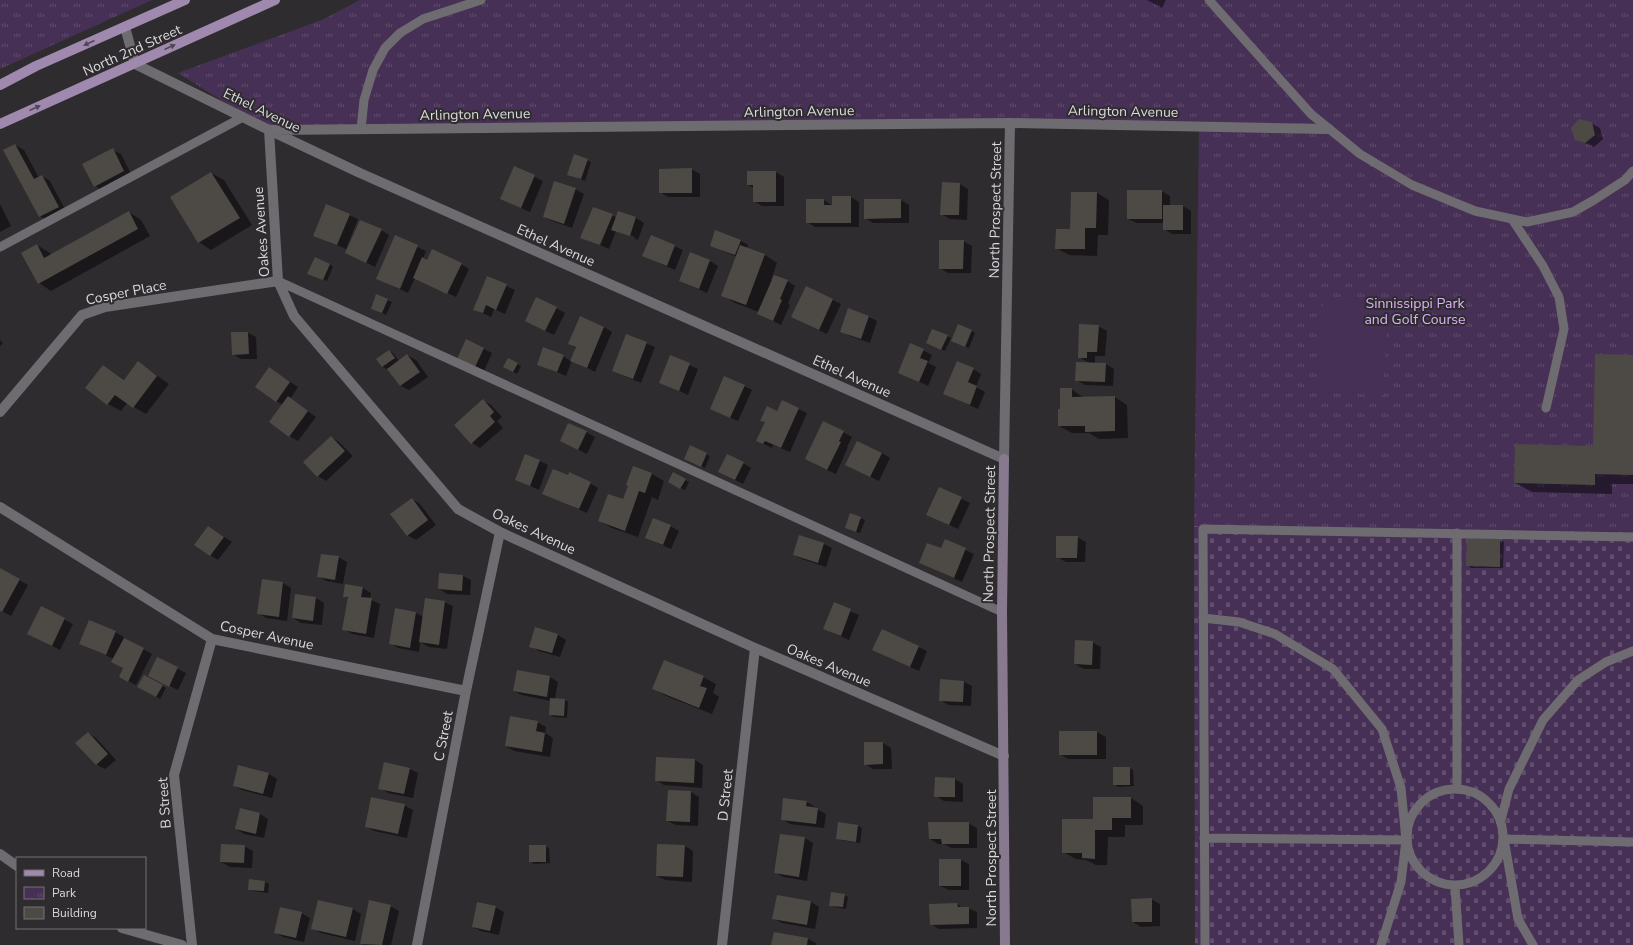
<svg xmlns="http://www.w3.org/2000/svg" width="1633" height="945" font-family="'Nunito Sans',sans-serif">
<defs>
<pattern id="cemetery-stones" width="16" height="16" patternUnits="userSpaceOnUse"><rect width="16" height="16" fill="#473055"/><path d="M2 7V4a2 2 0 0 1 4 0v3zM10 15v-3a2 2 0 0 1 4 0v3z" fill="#614d6d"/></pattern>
<pattern id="park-tufts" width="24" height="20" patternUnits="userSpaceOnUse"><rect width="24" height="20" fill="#473055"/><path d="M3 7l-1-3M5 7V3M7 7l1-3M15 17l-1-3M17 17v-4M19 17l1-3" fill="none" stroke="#614d6d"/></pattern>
</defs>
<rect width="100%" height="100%" fill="#2f2c30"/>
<path fill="url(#cemetery-stones)" d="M1194,526l439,6v413h-438z"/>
<path fill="url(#park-tufts)" d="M0,0h152l-152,69z
M360,0h1273v532l-439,-6 5,-399 -930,3 -91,-57 146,-54z"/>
<path fill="#473055" d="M1323,297l65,3 -5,95 -64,-3z"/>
<path fill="#0007" d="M1147,0h19l-4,8z
M1591,123l9,5 3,11 -9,8 -18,-8z
M15,145l9,5 15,28 3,-2 8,5 16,30 -18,10 -8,-5z
M112,150l9,4 11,22 -29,15 -8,-5z
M587,160l4,2 -6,19 -16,-7z
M515,167l28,14 -13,31 -29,-13z
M691,169l9,5v23h-32l-8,-5z
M776,172l8,5v29h-22l-8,-5v-13l-6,-3z
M211,173l13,7 28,45 -41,25 -12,-8z
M943,183l17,1 8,5 -1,31 -17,-1 -9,-5z
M575,189l9,5 -12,34 -20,-7 -8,-4z
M1161,191l9,5v10h13l8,5v23h-19l-8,-5v-6h-27l-9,-4z
M1097,193l12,7 -1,35h-10l-1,21 -28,-1 -13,-7 15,-18z
M851,197l8,5v25h-44l-8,-5 17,-22 9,6z
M901,200l8,5v18h-36l-8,-5z
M0,204l11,22 -11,6z
M129,212l12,8 9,16 -99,55 -12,-8 -2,-38 13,8 1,2z
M619,212l17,6 8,5 -6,17 -4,-2 1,-1 -19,-6 -7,18 -27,-12 30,-22 5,3z
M349,215l9,4 -12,30 -31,-14z
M381,230l8,5 -14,32 -20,-10z
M651,236l32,14 -8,20 -31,-14z
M396,237l30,14 -3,8 4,2 34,3 8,5 -13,28 -41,-19 -7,15 -22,-10z
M740,240l8,5 -1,4 18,6 12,8 -6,17 16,1 8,5 -7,18 2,1 -9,20 -23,-11 1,-2 -24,-9 -13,-8 15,-38 -26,-12z
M963,241l9,5 -1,27h-23l-8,-5z
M710,261l8,5 -11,27 -27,-12z
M330,264l3,3 -6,14 -16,-7z
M487,277l28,13 -10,24 -11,-5 -3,8 -17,-8z
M806,287l35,17 -14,30 -27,-13z
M377,296l15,6 -6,13 -10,-5z
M556,308l9,5 -11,22 -19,-9z
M849,310l20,7 8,4 -7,22 -20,-7 -9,-5z
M1098,326l9,5 -2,25h-10v7l11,1 8,5 -1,17 -28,-1 -9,-5 13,-17 -10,-6z
M604,327l8,5 -17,40 -23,-12 -6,16 -28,-12 25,-8 8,5 5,-13 -7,-5z
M971,331l4,2 -6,15 -13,-5z
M248,333l8,4 1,22h-16l-8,-5z
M627,335l28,12 -14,36 -28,-12z
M947,336l4,2 -6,13 -14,-6z
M0,340l3,3 -3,3z
M466,340l26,13 -8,18 -17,-8z
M911,344l21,11 -4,8 8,4 -8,19 -29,-14z
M389,351l4,2 6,8 8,-6 9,5 12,17 -19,13 -8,-4 -13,-18 -2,1 -3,-2 -6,-7z
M670,356l28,13 -10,26 -28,-13z
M1633,356v128h-21v10l-80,-2 -17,-9 79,-36z
M508,359l13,7 -4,8 -13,-7z
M139,363l30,21 -23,30 -19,-11 -6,8 -13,-7 -21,-16 17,-22 21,14z
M269,368l29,19 -8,12 26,18 -18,24 -9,-5 -6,-31 -7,-4z
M973,369l8,5 -5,13 9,5 -7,17 -33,-15z
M744,386l8,4 -14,31 -19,-8z
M1071,389l13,9 31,-1 12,8 1,33 -29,1 -10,-6h-17l-13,-7 2,-16z
M483,400l8,5 11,12 -5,4 6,7 -23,20 -8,-5z
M782,401l25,12 -17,39 -17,-7 -1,3 -14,-7 8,-18 -4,-3 16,-8z
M586,432l9,5 -8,17 -26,-13z
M843,432l9,5 -5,10h1l-12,27 -22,-10z
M331,437l8,5 14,14 -27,25 -8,-5 -14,-14z
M882,453l8,5 -11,23 -24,-12z
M706,454l4,2 -5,12 -16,-7z
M540,461l8,4 -9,25 -23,-11z
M743,463l8,5 -8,16 -24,-12z
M633,467l19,7 12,7 -6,19 -6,-3 -14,40 -26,-9 -12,-7 24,-20z
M674,474l15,8 -4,8 -16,-8z
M590,483l8,5 -11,25 -44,-20z
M940,488l30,15 -12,26 -30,-14z
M412,499l8,5 16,21 -20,15 -9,-5z
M851,514l14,6 -5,13 -10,-3z
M670,526l9,5 -8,18 -25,-11z
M209,527l23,15 -14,18 -8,-5z
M1077,537l9,5 -1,20h-19l-9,-5z
M1468,539l32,1 4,2 -1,26h-32l-4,-3z
M946,541l28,13 -12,28 -42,-19 22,-13z
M824,544l8,4 -6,19 -24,-8 -8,-4z
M338,557l9,5 -4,22 -17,-3 -8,-5z
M0,569l28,16 -17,31 -11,-6z
M463,576l8,4 -1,15 -23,-1 -8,-5z
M283,583l8,5 -4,33 -21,-3 -8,-5z
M363,588l8,5 -1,6 10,5 -6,34 -22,-4 -8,-5 5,-30 -4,-3z
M296,595l20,3 8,5 -2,22 -21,-2 -8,-5z
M444,602l9,4 -6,43 -18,-2 -9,-5 -1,10 -21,-4 -8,-5 6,-34 20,4 8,4z
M834,604l25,11 -10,25 -25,-11z
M41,608l32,16 -13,26 -23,-12z
M882,630l45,21 -8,20 -37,-17z
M115,632l9,5 -1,1 29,16 -16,31 -16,-8 4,-8 -10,-10 -34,-15z
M558,635l8,5 -6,17 -21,-6 -8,-5z
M1092,642l9,5 -1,22h-16l-9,-5z
M157,658l29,15 -8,17 -21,-10z
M518,671l32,6 8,5 -3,17 10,1 3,2 -1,16 -13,-1 -4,-2 1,-14 -29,-6 -8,-4z
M144,676l22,12 -6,11 -22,-12z
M703,677l13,7 -3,9 6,4 -7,17 -46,-18 -12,-7z
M964,682l8,4 -1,20 -23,-1 -8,-5z
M537,722l9,5 -1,6 8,5 -3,19 -36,-6 -8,-5z
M1060,732h37l9,5v22h-38l-8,-5z
M88,733l8,5 20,22 -11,9 -8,-4 -20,-22z
M865,743h18l8,5 1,21h-19l-8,-5z
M695,760l8,5 -1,23 -38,-3 -8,-5z
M239,766l30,8 8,5 -5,19 -30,-8 -8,-4z
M1129,768l4,2 1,16 -16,1 -4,-3z
M410,769l8,4 -5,25 -25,-5 -8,-5z
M936,778l19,1 8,5v18l-19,-1 -8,-5z
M669,791l22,1 8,5 -1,29 -22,-1 -9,-4z
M1131,798l12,8v19h-18v12h-17l-1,28h-11l-10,-5 -10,-1 -13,-7 31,-32z
M807,802l8,5v1l11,6 -2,14 -34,-4 -8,-5z
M404,805l9,5 -6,28 -33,-7 -8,-5z
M240,810l20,4 8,5 -4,19 -20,-4 -8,-5z
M839,823l19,3 4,2 -2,15 -19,-3 -4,-2z
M968,823l9,5v20h-26l-7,-4h-6l-8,-5z
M805,838l8,5 -6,38 -24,-4 -8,-5z
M244,846l9,5 -1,17 -22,-1 -9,-5z
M545,846l4,2 1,15 -16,1 -4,-3z
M685,846l8,5 -1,31 -27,-2 -8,-4z
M961,860l8,4v26h-20l-9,-4z
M250,880l15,2 4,2 -1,9 -15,-2 -4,-2z
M844,895l4,2 -2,12 -12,-2 -4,-2z
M1151,899l9,5v22l-19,1 -8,-5z
M811,902l8,5 -4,22 -33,-6 -9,-5z
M957,904l6,4h5l9,4v16l-38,1 -8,-5z
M390,906l9,5 -8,34h-27l-3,-2z
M495,907l9,5 -5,23 -18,-4 -8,-4z
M353,909l8,5 -6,27 -34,-8 -9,-5z
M301,913l9,5 -6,24 -21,-5 -8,-5z
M808,939l8,4v2h-44z"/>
<path fill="#4d4a45" d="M1579,119l13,3 3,13 -10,8 -10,-3 -4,-12z
M15,144l19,35 8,-4 17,32 -20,10 -36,-67z
M113,148l11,23 -30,16 -12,-23z
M574,154l14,5 -7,20 -14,-4z
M514,166l21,9 -14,33 -21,-9z
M692,168v25h-33v-24z
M747,171h29v31h-23v-17h-6z
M211,172l29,46 -42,25 -28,-46z
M554,181l22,7 -12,36 -21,-7z
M942,182l18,1 -1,32h-19z
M1127,190h35v29h-35z
M1071,192h26l-1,36h-11v21h-30l1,-20h14z
M832,196h19v27h-45v-24h18v6h8z
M864,199h37v19l-37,1z
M326,204l24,10 -13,31 -24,-9z
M1163,205h20v25h-20z
M593,207l20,7 -13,31 -20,-7z
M129,211l9,18 -100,55 -17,-31 16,-9 7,14z
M618,211l18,6 -6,19 -19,-6z
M360,220l22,9 -16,34 -21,-10z
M715,230l26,10 -6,15 -25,-9z
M395,235l23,10 -18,44 -24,-10z
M651,235l24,10 -8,21 -25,-10z
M939,240h25l-1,29h-24z
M740,245l25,9 -19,51 -25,-9z
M432,249l30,14 -15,31 -34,-16 9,-21 5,3z
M690,252l20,8 -11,29 -20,-8z
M315,257l15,7 -7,16 -16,-6z
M774,275l14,5 -8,19 2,1 -9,21 -16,-7z
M487,276l20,8 -11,26 -10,-5 -3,8 -10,-3z
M806,286l27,13 -14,31 -28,-13z
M376,294l12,5 -6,14 -11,-4z
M536,297l21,10 -12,24 -20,-10z
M848,308l21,8 -8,23 -21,-7z
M580,316l24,11 -17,41 -17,-7 6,-14 -8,-3z
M958,324l14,6 -7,17 -14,-6z
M1079,324l20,1 -2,27h-10v6h-9z
M932,329l16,6 -7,15 -15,-7z
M231,332h17l1,22 -17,1z
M626,334l21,8 -14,37 -21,-8z
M466,339l18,9 -9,19 -18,-8z
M910,343l14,6 -4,9 8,3 -9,21 -21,-9z
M543,347l21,8 -7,17 -20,-7z
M389,350l6,8 -13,9 -6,-8z
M407,354l13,18 -20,14 -13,-17z
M1595,354l38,1v120l-38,-1v11l-81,-2 1,-39 78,2z
M670,355l20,8 -11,28 -20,-8z
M508,358l10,5 -5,9 -10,-5z
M138,361l19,15 -24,32 -18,-13 -8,10 -22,-17 18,-23 21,15z
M957,361l17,7 -6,14 9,4 -7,19 -27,-11z
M1076,362l30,1 -1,19 -30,-1z
M269,367l21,15 -14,20 -21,-15z
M724,376l21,9 -15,33 -20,-9z
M1060,388h12v9l43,-1v35l-30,1v-6h-27v-17h2z
M288,396l20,15 -19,26 -20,-15z
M483,399l11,13 -4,4 5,6 -24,22 -17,-19z
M782,400l17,8 -18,40 -16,-7 -2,3 -7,-3 9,-19 -5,-1 7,-15 10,5z
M823,421l21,10 -5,10 2,1 -14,28 -22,-11z
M568,423l19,8 -9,19 -18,-9z
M331,436l14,15 -28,26 -14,-15z
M857,441l25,12 -12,24 -25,-12z
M690,445l17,8 -6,14 -17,-8z
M525,454l15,6 -10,26 -15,-6z
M727,454l17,8 -9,18 -17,-8z
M633,466l19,7 -7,20 -6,-2 -14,40 -27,-10 10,-27 15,5 5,-13 -2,-1z
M553,469l15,6 1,-3 22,10 -12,27 -37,-15z
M673,472l13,7 -6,10 -12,-7z
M939,487l23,10 -13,28 -23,-10z
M412,498l16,22 -21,16 -17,-22z
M850,513l11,4 -5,15 -11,-4z
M653,518l18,7 -8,20 -18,-7z
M208,526l16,11 -14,19 -16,-11z
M799,535l25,8 -6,20 -25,-8z
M1056,536h22l-1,22h-21z
M1467,538l33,1v28l-34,-1z
M945,539l21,9 -12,30 -35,-15 8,-20 14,5z
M321,554l18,2 -4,24 -18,-3z
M0,568l20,11 -18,33 -2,-1z
M439,573l24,2 -1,16 -24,-2z
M262,579l21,3 -4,35 -22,-3z
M345,584l18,3 -2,10 11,1 -6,36 -24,-4 6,-33h-5z
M295,594l21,3 -3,24 -21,-3z
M425,598l20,3 -6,44 -20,-3z
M834,602l17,7 -10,27 -18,-7z
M41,606l24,12 -13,28 -25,-12z
M395,608l21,4 -6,36 -21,-4z
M89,620l27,11 -10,24 -27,-11z
M535,627l23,7 -6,19 -23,-6z
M882,629l37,17 -9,21 -38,-17z
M124,638l20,10 -16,34 -9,-5 4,-9 -12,-6z
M1075,640l18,1 -1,24 -18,-1z
M157,657l21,10 -9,20 -21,-11z
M664,660l40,16 -4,10 7,2 -8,20 -47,-19z
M517,670l33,6 -3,21 -34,-6z
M144,675l19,10 -7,12 -19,-10z
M940,679l24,2 -1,21 -24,-1z
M550,698l15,1 -1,17 -15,-1z
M510,716l28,5 -2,10 9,2 -3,19 -37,-6z
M1059,731h38v24h-38z
M88,732l20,22 -12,11 -21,-22z
M864,742h19v22l-19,1z
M656,757l39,2 -1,24 -39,-2z
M384,762l26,6 -6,26 -26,-5z
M238,765l31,8 -6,21 -30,-8z
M1113,767h17v18h-17z
M935,777l20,1v19h-21z
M668,790l23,1 -1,31 -24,-1z
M371,797l34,7 -7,30 -33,-7z
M1093,797h38v21h-19v12h-17v29l-13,-1v-5h-20v-34h31z
M783,798l24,3 -1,5 12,2 -2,16 -35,-4z
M240,808l20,5 -4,21 -21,-5z
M838,822l20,3 -2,17 -20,-3z
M928,822h41v22h-27l-1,-5h-12z
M780,834l25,3 -6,40 -25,-4z
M221,844l24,1 -1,18 -24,-1z
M657,844l28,1 -2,32 -27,-1z
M529,845h17v17h-17z
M939,859h22v27h-22z
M249,879l16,2 -1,10 -16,-1z
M831,892l14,2 -2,13 -14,-1z
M777,895l34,6 -4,24 -35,-6z
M1152,898v24h-20l-1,-23z
M318,900l35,8 -7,29 -35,-8z
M369,900l22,5 -9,40 -22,-1z
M477,902l19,4 -6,25 -18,-4z
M957,903l1,4h11v17l-39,1 -1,-21z
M280,907l22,5 -6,26 -22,-5z
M774,932l34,6 -1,7h-36z"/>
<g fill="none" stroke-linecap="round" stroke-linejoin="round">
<path stroke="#6f6c71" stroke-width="9" d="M1209,0l102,114 49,40 52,31 63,26 52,11 46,-10 21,-12 31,-20 8,-9
M361,129l3,-29 9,-30 12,-22 15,-15 23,-14 58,-19
M1512,219l31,47 16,31 5,32 -18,79
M0,247l243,-130
M278,281l724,331
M1203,618l36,4 36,12 58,35 49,60 19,59 5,52 -5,42 -20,63
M1407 837a48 48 0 1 1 96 0a48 48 0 1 1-96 0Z
M1457,789v-256
M1501,820l8,-31 34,-69 35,-40 28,-18 27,-11
M1204,838l202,2
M1455,887l4,58
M1205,945l-2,-416 430,8
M1533,945l-15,-26 -14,-80 129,3"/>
<path stroke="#6f6c71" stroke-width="10" d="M125,27l10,37 134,66 91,43 644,286 6,-336
M269,130l9,151 16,35 164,193 42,23 255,116 249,108
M271,130l739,-7 319,6
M0,412l82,-97 23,-8 173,-26
M0,507l212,132 254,52
M0,854l17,12
M122,928l60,17
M192,945l-18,-170 38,-136
M417,945l49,-254 34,-159
M722,945l33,-297"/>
<path stroke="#877a8f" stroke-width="10" d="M1004,459l-2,153 3,333"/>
<path stroke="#a089ae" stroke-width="10" d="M0,85l36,-19 149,-66
M0,124l275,-124"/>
</g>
<defs><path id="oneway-solid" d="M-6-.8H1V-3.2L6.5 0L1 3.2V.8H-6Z"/></defs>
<g fill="#514856">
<use href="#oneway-solid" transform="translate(89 43) rotate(156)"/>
<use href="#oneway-solid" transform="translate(170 47) rotate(-24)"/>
<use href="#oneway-solid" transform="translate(35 108) rotate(-24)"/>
</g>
<g text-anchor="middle" stroke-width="4" stroke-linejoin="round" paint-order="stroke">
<g font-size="14" fill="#dbd9dc" stroke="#2f2c30">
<text transform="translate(132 50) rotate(-24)" y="5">North 2nd Street</text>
<text transform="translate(262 110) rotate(26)" y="5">Ethel Avenue</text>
<text transform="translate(799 111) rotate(-1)" y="5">Arlington Avenue</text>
<text transform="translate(1123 111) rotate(1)" y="5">Arlington Avenue</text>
<text transform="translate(475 114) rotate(-1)" y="5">Arlington Avenue</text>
<text transform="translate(995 210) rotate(-89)" y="5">North Prospect Street</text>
<text transform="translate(261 232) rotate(-94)" y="5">Oakes Avenue</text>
<text transform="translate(556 245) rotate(24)" y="5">Ethel Avenue</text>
<text transform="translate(126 292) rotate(-11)" y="5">Cosper Place</text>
<text transform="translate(852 376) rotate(24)" y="5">Ethel Avenue</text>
<text transform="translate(534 531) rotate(25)" y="5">Oakes Avenue</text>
<text transform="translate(989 534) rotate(-89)" y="5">North Prospect Street</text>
<text transform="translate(267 635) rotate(12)" y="5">Cosper Avenue</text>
<text transform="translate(829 665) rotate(23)" y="5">Oakes Avenue</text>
<text transform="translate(443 736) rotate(-79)" y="5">C Street</text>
<text transform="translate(725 795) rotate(-84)" y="5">D Street</text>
<text transform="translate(164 803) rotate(-94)" y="5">B Street</text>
<text transform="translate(991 858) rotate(-90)" y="5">North Prospect Street</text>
</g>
<g font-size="14" fill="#ddaff9" stroke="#2f2c30">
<text x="1415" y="308">Sinnissippi Park<tspan x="1415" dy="16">and Golf Course</tspan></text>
</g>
</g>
<rect x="16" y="857" width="130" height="72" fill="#2f2c30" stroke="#747175"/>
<rect x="24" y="870" width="20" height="6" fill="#a089ae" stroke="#747175"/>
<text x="52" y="877" font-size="12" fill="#dbd9dc">Road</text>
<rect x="24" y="887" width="20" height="12" fill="url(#park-tufts)" stroke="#747175"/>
<text x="52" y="897" font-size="12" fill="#dbd9dc">Park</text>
<rect x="24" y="907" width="20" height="12" fill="#4d4a45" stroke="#747175"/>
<text x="52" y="917" font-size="12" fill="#dbd9dc">Building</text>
</svg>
